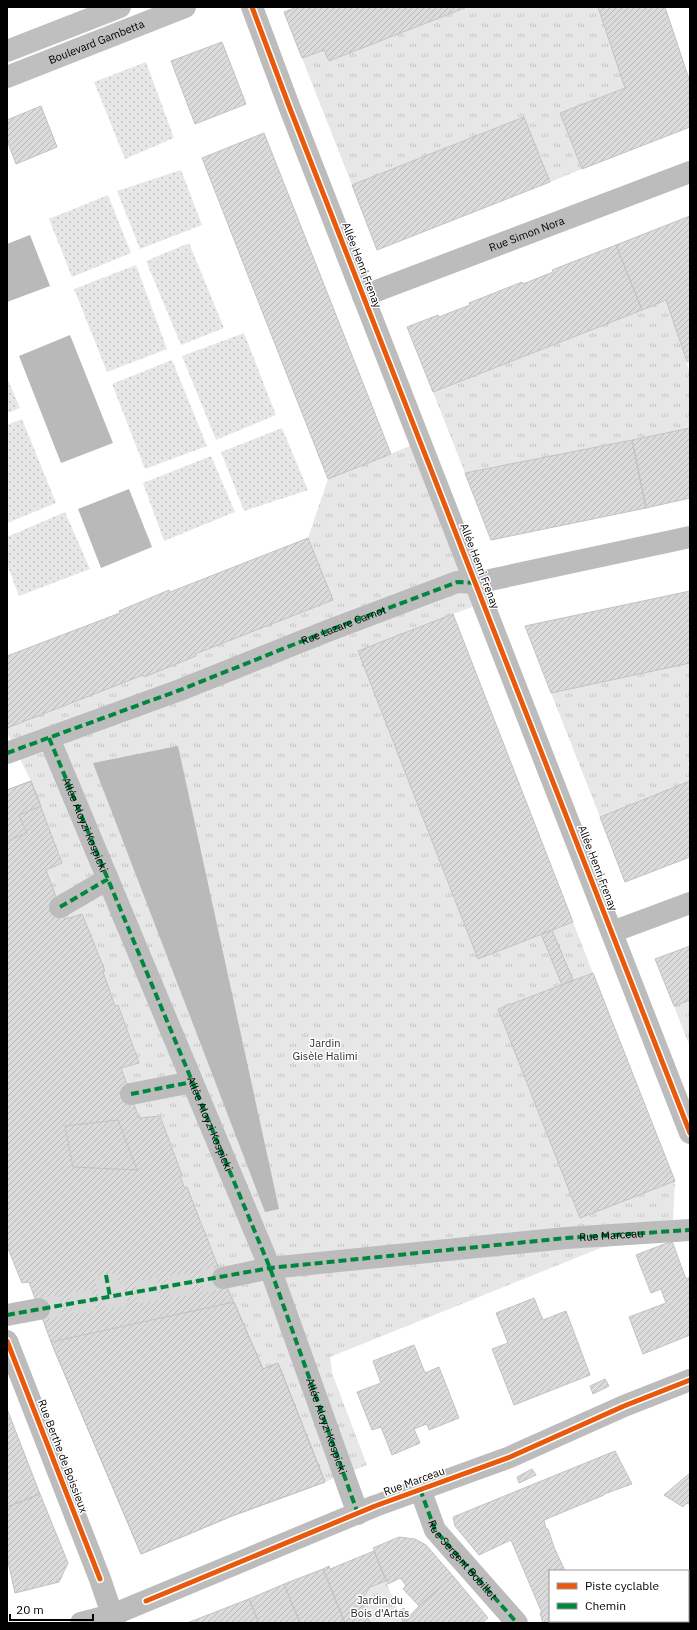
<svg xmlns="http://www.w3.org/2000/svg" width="697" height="1630" font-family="'IBM Plex Sans',sans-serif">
<defs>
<pattern id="grass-dots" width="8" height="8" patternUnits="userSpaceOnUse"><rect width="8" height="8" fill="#e7e7e7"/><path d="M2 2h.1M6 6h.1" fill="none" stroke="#c4c4c4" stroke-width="1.8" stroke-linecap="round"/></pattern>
<pattern id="park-tufts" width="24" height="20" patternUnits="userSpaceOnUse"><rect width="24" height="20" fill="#e7e7e7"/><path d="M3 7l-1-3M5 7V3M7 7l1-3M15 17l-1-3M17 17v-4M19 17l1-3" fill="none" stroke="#c4c4c4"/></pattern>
<pattern id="building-hatch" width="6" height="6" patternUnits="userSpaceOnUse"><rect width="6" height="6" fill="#dbdbdb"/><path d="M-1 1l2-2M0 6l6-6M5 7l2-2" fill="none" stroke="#bababa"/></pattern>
</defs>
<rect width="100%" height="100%" fill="#fff"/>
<path fill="url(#grass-dots)" d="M146,62l28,76 -49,21 -31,-77z
M181,170l21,55 -62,24 -23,-58z
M108,195l23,58 -59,24 -23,-58z
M189,243l35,85 -43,17 -35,-84z
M136,265l31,84 -60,23 -33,-83z
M244,333l32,82 -60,25 -34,-84z
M172,360l35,86 -62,23 -33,-85z
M7,378l13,30 -13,5z
M22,419l34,84 -49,20v-98z
M282,428l26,62 -64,21 -23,-59z
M211,456l24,56 -71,29 -21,-58z
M65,512l25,57 -71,27 -12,-32v-27z"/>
<path fill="url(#park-tufts)" d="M467,7h131l27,81 -65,25 22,56 -32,13 -26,-65 -172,68 -50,-127 22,-8 5,11z
M666,300l24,73v55l-225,45 -32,-81z
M420,442l63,161 -30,11 25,345 95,-37 20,51 -95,36 82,208 95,-36 -3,60 -69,6 -273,110 2,16 35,92 -42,17 -47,-118 -15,5 -46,-105 -22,-57h-4l-11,-32 2,-1 -22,-58 -21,2 -18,-50 18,-5 -21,-58 -3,1 -12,-34 2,-1 -23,-57 -17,5 -19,-49 16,-7 -31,-82 -24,-48v-5l325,-128 -24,-62 20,-59z
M690,663v99l-2,1 2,7v11l-90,36 -49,-124z
M690,1000v47l-16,-41z
M386,1581l17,42h-33l-9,-22 9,-14z"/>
<path fill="#b9b9b9" d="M30,235l20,51 -43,16v-58z
M70,335l43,108 -52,20 -42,-107z
M129,489l23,58 -51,21 -23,-59z
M178,746l101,463 -14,3 -172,-449z"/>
<path fill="url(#building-hatch)" stroke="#c2c2c2" d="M297,7h170l-138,54 -5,-11 -22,8 -18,-46z
M598,7h67l25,75v45l-108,42 -22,-56 65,-25z
M222,42l24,62 -51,20 -24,-63z
M41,106l16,41 -41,17 -9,-24v-20z
M524,117l26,65 -173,68 -25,-65z
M264,133l127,321 -63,25 -126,-321z
M690,216v145l-3,1 -21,-62 -24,10 -26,-65z
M616,245l26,65 -209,82 -26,-65 31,-12 1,2 10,-4 21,-8 -1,-2 53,-21 1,2 30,-12 -1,-2z
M690,428v70l-44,10 -14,-68z
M632,440l14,68 -155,32 -26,-67z
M308,538l25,62 -138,54 1,2 -52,21 -1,-2 -136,53v-72l113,-43 -1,-2 50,-21 1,2z
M690,591v72l-139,30 -26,-67z
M453,614l120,308 -95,37 -120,-308z
M31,781l10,25 -22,9 8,18 -20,8v-51z
M31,781l31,82 -16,7 14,37 5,12 17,-5 23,57 -2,1 12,34 3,-1 21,58 -18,5 18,50 21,-2 22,59h-2l4,12h3l30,77 46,105 15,-6 47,119 -93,34 -91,38 -90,-212 -22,-60 -7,1 -15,-37v-456z
M690,781v76l-65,25 -25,-65z
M552,930l21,50 -11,5 -21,-51z
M690,946v54l-16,6 -19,-47z
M593,973l82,208 -95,37 -82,-209z
M118,1120l19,50 -64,-3 -8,-41z
M672,1241l14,38 4,-2v58l-47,19 -14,-37 37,-14 -5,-14 -10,4 -15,-38z
M534,1298l9,22 23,-9 24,64 -76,30 -22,-56 16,-6 -12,-30z
M234,1302l29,67 15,-6 47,119 -93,34 -91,38 -90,-212z
M414,1345l11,28 14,-6 20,51 -30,12 -2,-6 -13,5 6,14 -28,12 -11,-28 -9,3 -15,-38 24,-9 -8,-22z
M605,1379l4,7 -16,8 -3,-8z
M7,1409l33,85 -33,13z
M615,1451l17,33 -28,10v1l-60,25 2,9h2l6,18 11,24h-15v50h40v2h-47l-3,-10h2l-31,-73 -32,15 -24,-29 -2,-9z
M532,1469l4,6 -17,8 -2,-6z
M690,1473v32l-3,-2 -4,4 -19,-12z
M40,1494l28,69 -9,19 -44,11 -8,-36v-50z
M399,1537l16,2 11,6 27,31 -34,30 -16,-17 3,-4 -6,-7 -12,6 -15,-36z
M374,1551l12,30 -16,6 -9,14 9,22h-25l-22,-54 6,-3 1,3z
M323,1569l22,54h-45l-16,-39z
M453,1576l35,42 -6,5h-79l16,-17z
M284,1584l16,39h-41l-10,-24z
M690,1584v37l-2,-2v-32z
M249,1599l10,24h-72l36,-14z
M404,1608l3,9 -4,5 -4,-11z"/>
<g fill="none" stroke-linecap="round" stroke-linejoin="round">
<path stroke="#d9d9d9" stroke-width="22" stroke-dasharray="22 11" stroke-linecap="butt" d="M106,1275l4,22
M39,1309l184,-31"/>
<g stroke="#bcbcbc" stroke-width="22">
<path d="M252,7l37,99 401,1027"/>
<path id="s1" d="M363,296l327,-124"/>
<path id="s2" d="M49,738l221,530 88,246"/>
<path id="s3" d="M7,753l173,-63 150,-60 127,-48 19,1 214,-46"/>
<path d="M60,907l48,-28"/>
<path d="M612,932l78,-29"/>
<path d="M131,1094l61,-12"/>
<path id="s4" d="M223,1278l47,-10 296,-30 124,-8"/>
<path d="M7,1315l32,-6"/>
<path d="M7,1341l93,238 15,44"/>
<path id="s5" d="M420,1489l15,41 82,93"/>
<path d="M81,1623l31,-8 263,-109 135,-49 114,-51 66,-26"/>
</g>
<g stroke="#bfbfbf" stroke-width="22">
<path d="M7,51l113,-44"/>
<path id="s6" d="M7,77l178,-70"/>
</g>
<path stroke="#00873e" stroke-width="4" stroke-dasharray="8 4" stroke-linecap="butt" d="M49,738l221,530 88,246
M7,753l173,-63 150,-60 117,-44 10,-4 19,1
M60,907l48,-28
M131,1094l61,-12
M106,1275l4,22
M7,1315l263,-47 296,-30 124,-8
M420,1489l15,41 82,93"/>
<g stroke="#fff" stroke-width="8">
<path id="cycleway" d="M252,7l37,99 401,1027
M7,1341l93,238
M146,1601l229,-95 135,-49 114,-51 66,-26"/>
</g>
<use href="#cycleway" stroke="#e8590c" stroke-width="5"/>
</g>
<g text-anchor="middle" stroke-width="3" stroke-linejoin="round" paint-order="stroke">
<g font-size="11" fill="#000" stroke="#fff">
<text dy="4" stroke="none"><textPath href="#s6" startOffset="96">Boulevard Gambetta</textPath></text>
<text dy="4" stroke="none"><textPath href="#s1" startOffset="175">Rue Simon Nora</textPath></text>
<text transform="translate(362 265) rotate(69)" y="4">Allée Henri Frenay</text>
<text transform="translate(480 566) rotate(69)" y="4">Allée Henri Frenay</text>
<text dy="4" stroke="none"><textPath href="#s3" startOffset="360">Rue Lazare Carnot</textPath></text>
<text dy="4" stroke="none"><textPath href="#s2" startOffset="94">Allée Aloyzi Kospicki</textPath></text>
<text transform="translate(598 868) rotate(69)" y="4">Allée Henri Frenay</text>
<text dy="4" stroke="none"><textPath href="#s2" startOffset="418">Allée Aloyzi Kospicki</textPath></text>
<text dy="4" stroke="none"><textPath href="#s4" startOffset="391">Rue Marceau</textPath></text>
<text dy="4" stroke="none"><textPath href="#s2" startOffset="742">Allée Aloyzi Kospicki</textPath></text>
<text transform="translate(63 1456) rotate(69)" y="4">Rue Berthe de Boissieux</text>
<text transform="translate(414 1481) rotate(-20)" y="4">Rue Marceau</text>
<text dy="4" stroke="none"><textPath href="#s5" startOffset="84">Rue Sergent Bobillot</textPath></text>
</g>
<g font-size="11" fill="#2b2b2b" stroke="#fff">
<text x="325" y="1047">Jardin<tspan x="325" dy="13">Gisèle Halimi</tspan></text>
<text x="380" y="1604">Jardin du<tspan x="380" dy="13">Bois d'Artas</tspan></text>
</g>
</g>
<rect width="697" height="1630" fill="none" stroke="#000000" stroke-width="16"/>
<rect x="549" y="1570" width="140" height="52" fill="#ffffff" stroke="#999999"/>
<rect x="557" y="1583" width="20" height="6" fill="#e8590c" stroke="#999999"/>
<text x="585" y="1590" font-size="12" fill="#000000">Piste cyclable</text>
<rect x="557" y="1603" width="20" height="6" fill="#00873e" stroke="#999999"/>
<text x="585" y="1610" font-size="12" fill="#000000">Chemin</text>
<path d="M10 1614v6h83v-6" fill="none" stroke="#000000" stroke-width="2"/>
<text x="16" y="1614" font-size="12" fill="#000000" stroke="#ffffff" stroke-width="3" paint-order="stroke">20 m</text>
</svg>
